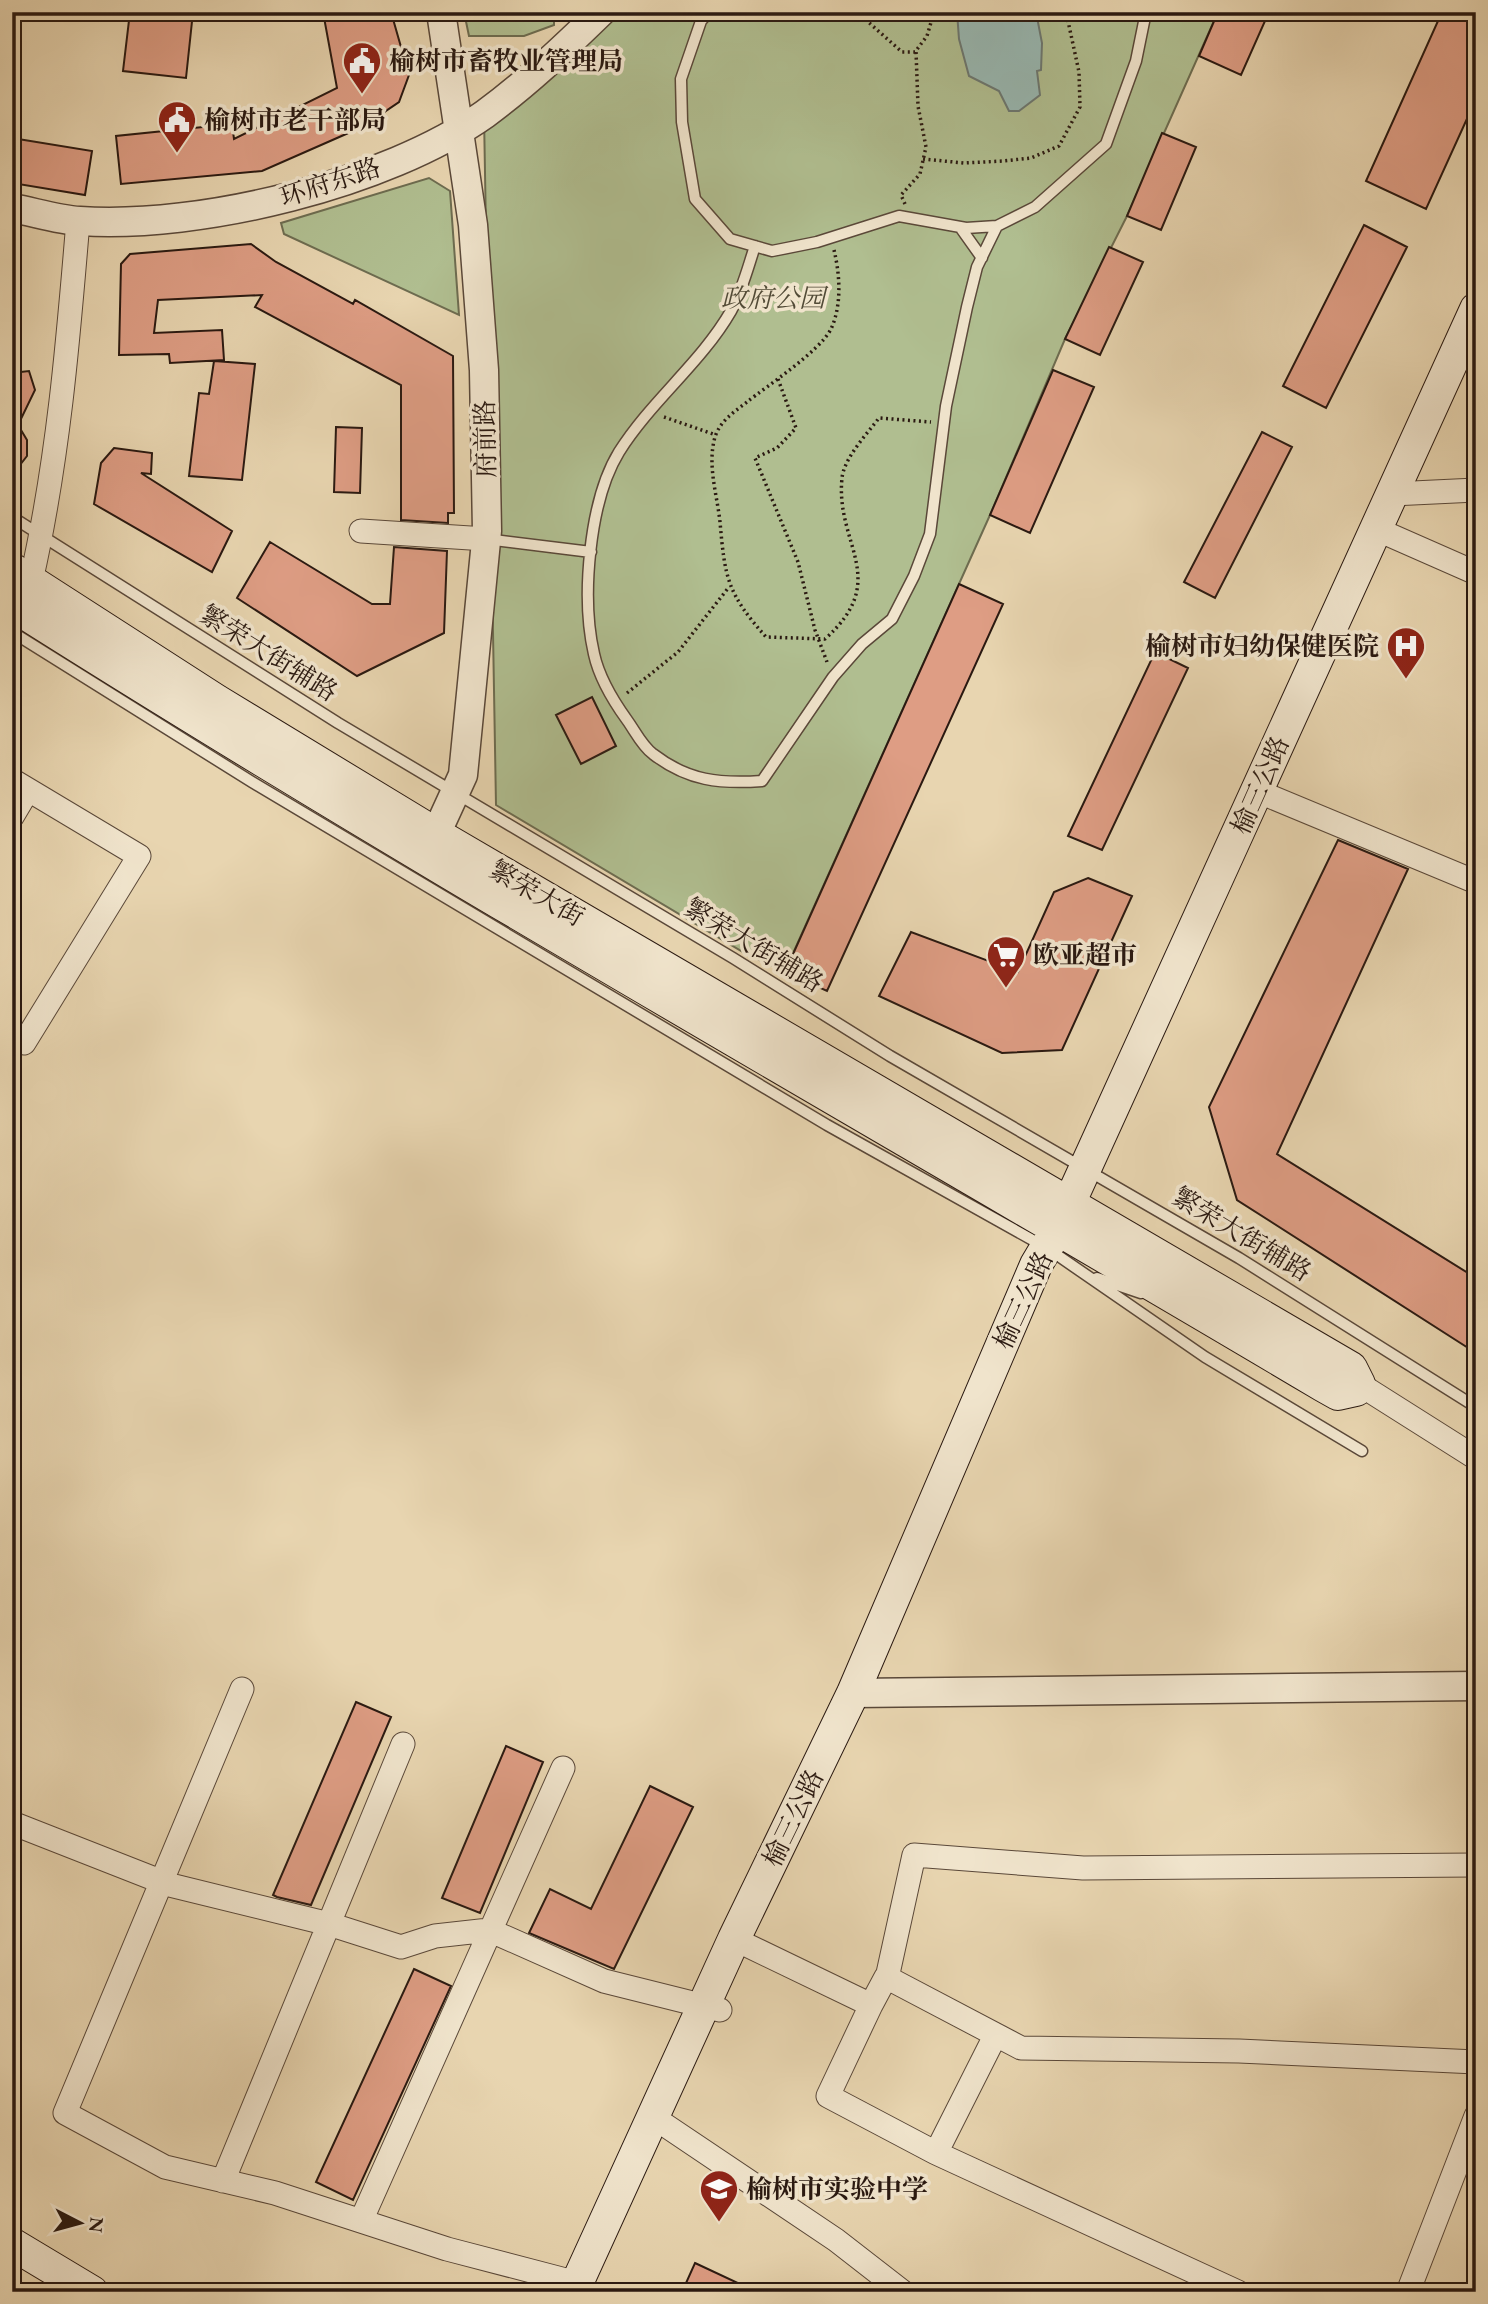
<svg xmlns="http://www.w3.org/2000/svg" width="1488" height="2304" font-family="'EB Garamond','Noto Serif SC',serif">
<rect width="100%" height="100%" fill="#e8d5b0"/>
<filter id="stains"><feTurbulence type="fractalNoise" baseFrequency=".00286" numOctaves="4"/><feColorMatrix values="0 0 0 0 .2 0 0 0 0 .09 0 0 0 0 .02 0 0 0 .5 -.17"/></filter>
<radialGradient id="worn" r=".72"><stop offset=".6" stop-color="#630" stop-opacity="0"/><stop offset="1" stop-color="#630" stop-opacity=".3"/></radialGradient>
<path fill="#b0be90" stroke="#6d6c50" stroke-width="2" d="M464,12h90v13l-30,11h-55z
M596,12h622l-91,204 -62,123 -75,176 -205,456 2,2 -44,-21 -247,-147 -12,-690z
M429,178l21,13 9,124 -175,-81 -3,-11z"/>
<path fill="#98b8b2" stroke="#6c7872" stroke-width="2" d="M957,12h79l6,31 -1,27 -4,1 3,24 -21,16h-10l-10,-20 -30,-15 -10,-37z"/>
<path fill="#de9d84" stroke="#2a1911" stroke-width="2" d="M130,12h63l-7,66 -63,-7z
M323,12h68l18,63 -10,27 -37,25 -100,44 -141,13 -5,-48 116,-12 2,15 103,-51z
M1218,12h51l-28,63 -42,-19z
M1442,12h34v87l-50,110 -60,-28z
M1162,133l34,14 -35,83 -34,-14z
M12,138l80,13 -7,44 -73,-12z
M1364,225l43,22 -81,161 -43,-22z
M251,244l25,18 77,42 2,-4 98,56 1,157h-6v10l-47,-3v-135l-146,-78 7,-12 -104,5 -4,33 68,-3 2,30 -54,3 -1,-9 -50,1 2,-91 9,-10z
M1109,247l34,15 -43,93 -35,-16z
M214,361l41,3 -13,116 -53,-4 10,-83 10,1z
M1053,370l41,17 -64,146 -40,-18z
M29,371l6,19 -17,35 9,15v16l-15,19v-102z
M336,427l26,1 -2,65 -26,-1z
M1262,432l30,15 -77,151 -31,-16z
M114,448l38,5 -1,21 -10,-1 91,58 -20,41 -118,-68 7,-41z
M270,542l102,62h18l4,-57 53,4 -3,82 -87,43 -120,-78z
M959,584l44,20 -176,387 -42,-19z
M1155,652l33,16 -86,182 -34,-14z
M592,697l24,49 -35,18 -25,-49z
M1338,840l70,29 -131,285 199,124v75l-239,-153 -28,-93z
M1088,878l44,18 -70,154 -60,3 -123,-57 32,-64 107,40 36,-80z
M356,1702l35,15 -80,188 -34,-8 -4,-2z
M506,1746l37,16 -63,151 -38,-15z
M650,1786l43,21 -79,162 -85,-36 21,-44 41,20z
M414,1969l37,17 -98,214 -37,-18z
M695,2263l62,29h-75z"/>
<g fill="none" stroke-linecap="round" stroke-linejoin="round">
<g stroke="#5a4839" stroke-width="13">
<path id="service" d="M709,12l-8,9 -20,58 1,43 13,77 35,40 42,12 45,-9 82,-26 67,12 31,-2 38,-19 71,-63 30,-83 10,-49
M960,227l22,31
M755,246c-7,21 -13,45 -24,65 -30,52 -80,90 -112,141 -30,49 -38,146 -25,202 5,23 20,48 33,66 8,11 15,26 26,34 35,27 67,30 109,27l71,-104 29,-33 30,-25 22,-43 16,-42 16,-128 21,-99 10,-40 20,-41
M12,517l326,206 395,235 157,98 349,202 237,149
M486,539l105,13
M12,632l240,150 575,343 220,123 158,109 157,94
M1097,1278l44,15"/>
</g>
<g stroke="#5a4839" stroke-width="25">
<path id="minor" d="M1392,494l84,-4
M1376,529l100,44
M361,531l125,8
M31,581c27,-119 37,-238 47,-360
M12,780l127,76 -115,187
M1269,796l207,86
M12,817l16,-27
M1359,1384l117,74
M242,1689l-177,424 100,54 110,26 172,56 130,34
M12,1823l158,62 159,39 72,23 34,-11 54,-6 115,51 116,29
M734,1939l137,66 15,-28 135,71 218,3 237,11
M887,1978l27,-123 169,13 393,-3
M871,2005l-43,91 108,57 59,-117
M653,2117l183,123 67,52
M936,2153l302,139
M223,2181l180,-437
M361,2221l202,-453
M1408,2292l68,-176"/>
</g>
<g stroke="#5a4839" stroke-width="31">
<path id="tertiary" d="M12,208c22,4 46,12 68,13 121,8 306,-37 405,-107 42,-31 79,-66 116,-102
M423,853l13,-19 27,-59 24,-244 -3,-161 -11,-145 -32,-213
M853,1693l623,-7"/>
</g>
<g stroke="#2a1911" stroke-width="34">
<path id="secondary" d="M12,569l205,132 219,133 915,534 8,16 -3,6 -18,4 -16,-9c-437,-260 -881,-508 -1310,-780
M12,2244l80,48
M573,2292l161,-353 119,-246 183,-428 22,-37 418,-919"/>
</g>
<path stroke="#2a1911" stroke-width="3.5" stroke-dasharray="2 3.5" stroke-linecap="butt" d="M857,12l45,40h13l12,-16 7,-24
M923,159l41,4 39,-2 28,-3 28,-12 21,-39 -1,-35 -11,-51 3,-9
M905,204l-4,-9 19,-21 6,-27 -8,-41 -2,-55
M834,250c6,25 8,55 -3,79 -11,22 -64,57 -84,73 -13,10 -27,19 -32,35 -8,28 2,57 5,85 5,56 7,71 46,115l59,2c67,-60 10,-94 17,-161 2,-20 25,-44 37,-60l52,4
M778,379l18,49 -19,20 -22,10 43,104 17,68 12,32
M664,417l52,18
M627,693l51,-41 51,-65"/>
<use href="#service" stroke="#f0e4cc" stroke-width="10"/>
<use href="#minor" stroke="#f0e4cc" stroke-width="23"/>
<use href="#tertiary" stroke="#f0e4cc" stroke-width="28"/>
<use href="#secondary" stroke="#f0e4cc" stroke-width="32"/>
</g>
<defs>
<g id="civic-pin" transform="scale(2.0125)"><path d="M0 17L-7.5 6A9.5 9.5 0 1 1 7.5 6Z" fill="#8f2418" stroke="#f0e4cc"/><path d="M-.6-6.5H3V-4.5H.6V-3L4-1V1h2V6H-6V1h2V-1L-.6-3ZM-1.2 2.5V6h2.4V2.5Z" fill="#fff"/></g>
<g id="hospital-pin" transform="scale(2.0125)"><path d="M0 17L-7.5 6A9.5 9.5 0 1 1 7.5 6Z" fill="#8f2418" stroke="#f0e4cc"/><path d="M-5-5h3v3.5h4V-5h3V5h-3V1.5h-4V5h-3Z" fill="#fff"/></g>
<g id="supermarket-pin" transform="scale(2.0125)"><path d="M0 17L-7.5 6A9.5 9.5 0 1 1 7.5 6Z" fill="#8f2418" stroke="#f0e4cc"/><path d="M-6-5.5h2.5l.6 2H6L4.5 2H-2.5L-4.4-4H-6ZM-1.5 3.2a1.3 1.3 0 1 0 .1 0ZM3 3.2a1.3 1.3 0 1 0 .1 0Z" fill="#fff"/></g>
<g id="school-pin" transform="scale(2.0125)"><path d="M0 17L-7.5 6A9.5 9.5 0 1 1 7.5 6Z" fill="#8f2418" stroke="#f0e4cc"/><path d="M0-5L7-2L0 1L-7-2ZM-4 1L0 2.5L4 1V4Q0 6-4 4Z" fill="#fff"/></g>
</defs>
<g fill-rule="evenodd">
<use href="#civic-pin" x="362" y="61"/>
<use href="#civic-pin" x="177" y="120"/>
<use href="#hospital-pin" x="1406" y="646"/>
<use href="#supermarket-pin" x="1006" y="955"/>
<use href="#school-pin" x="719" y="2189"/>
</g>
<g text-anchor="middle" stroke-width="7" stroke-linejoin="round" paint-order="stroke">
<g font-size="26" font-weight="bold" fill="#2a1911" stroke="#f0e4cc" text-anchor="start">
<text x="389" y="70">榆树市畜牧业管理局</text>
<text x="204" y="129">榆树市老干部局</text>
<text x="1379" y="655" text-anchor="end">榆树市妇幼保健医院</text>
<text x="1033" y="964">欧亚超市</text>
<text x="746" y="2198">榆树市实验中学</text>
</g>
<g font-size="26" fill="#2a1911" stroke="#f0e4cc">
<text transform="translate(330 182) rotate(-18)" y="9">环府东路</text>
<text transform="translate(485 439) rotate(-91)" y="9">府前路</text>
<text transform="translate(269 653) rotate(32)" y="9">繁荣大街辅路</text>
<text transform="translate(1260 785) rotate(-66)" y="9">榆三公路</text>
<text transform="translate(537 893) rotate(30)" y="9">繁荣大街</text>
<text transform="translate(754 945) rotate(31)" y="9">繁荣大街辅路</text>
<text transform="translate(1242 1234) rotate(31)" y="9">繁荣大街辅路</text>
<text transform="translate(1023 1300) rotate(-65)" y="9">榆三公路</text>
<text transform="translate(793 1818) rotate(-64)" y="9">榆三公路</text>
</g>
<g font-size="26" font-style="italic" fill="#524b37" stroke="#f0e4cc">
<text x="773" y="307">政府公园</text>
</g>
</g>
<rect width="1488" height="2304" fill="none" stroke="#e8d5b0" stroke-width="42"/>
<rect x="14" y="14" width="1460" height="2276" fill="none" stroke="#2a1911" stroke-width="3.5"/>
<rect x="21" y="21" width="1446" height="2262" fill="none" stroke="#2a1911" stroke-width="2"/>
<g transform="translate(80 2223) rotate(96)" stroke="#f0e4cc" stroke-width="5" paint-order="stroke">
<path d="M0-5L12 26L0 18L-12 26Z" fill="#2a1911"/>
<text y="-10" font-size="19" font-weight="bold" text-anchor="middle" fill="#2a1911">N</text>
</g>
<rect width="100%" height="100%" filter="url(#stains)"/>
<rect width="100%" height="100%" fill="url(#worn)"/>
</svg>
